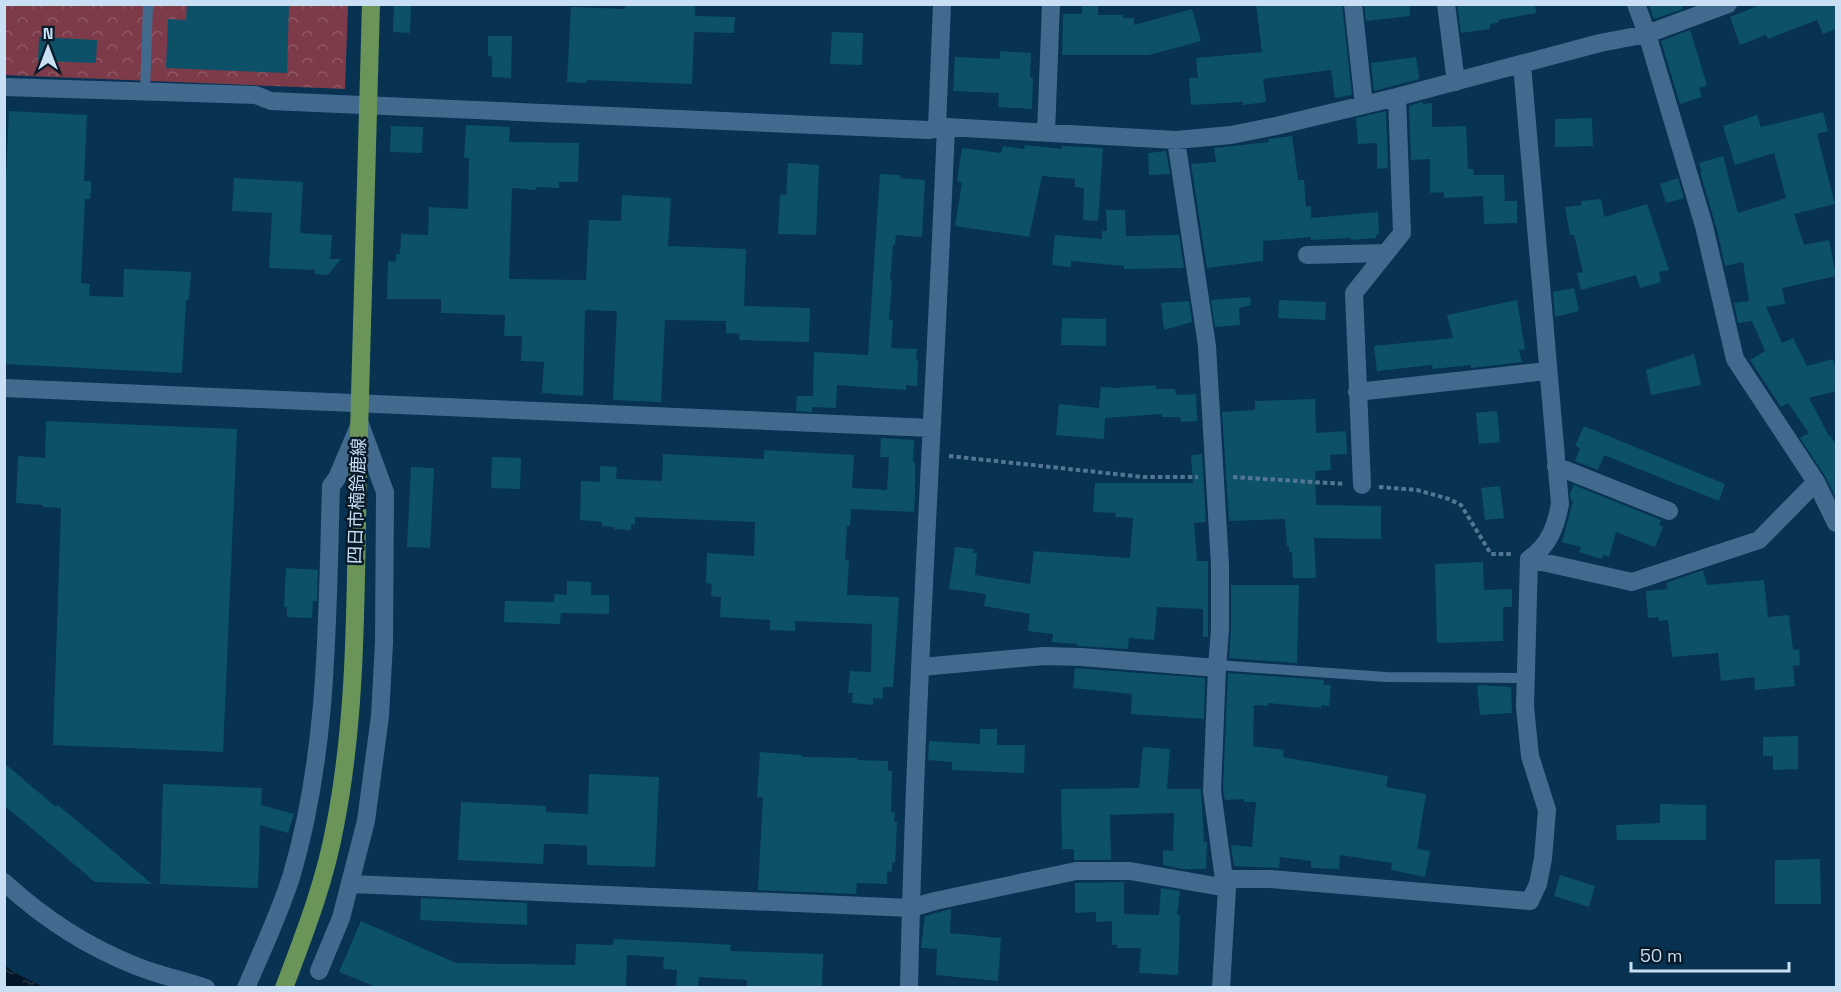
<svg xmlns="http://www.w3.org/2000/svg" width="1841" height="992" font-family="'Space Grotesk','Noto Sans JP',sans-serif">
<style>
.park{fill:url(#park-crowns)}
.water{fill:url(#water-ripples)}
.building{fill:#0c5168}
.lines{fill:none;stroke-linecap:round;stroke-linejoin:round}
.path{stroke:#537692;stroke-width:4;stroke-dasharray:4.5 3;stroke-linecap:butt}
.lane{stroke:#426a8f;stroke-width:10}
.street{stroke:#426a8f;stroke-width:18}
.primary{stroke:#6b9558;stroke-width:18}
.labels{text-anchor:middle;stroke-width:5;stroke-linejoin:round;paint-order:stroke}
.street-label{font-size:18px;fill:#c9dff4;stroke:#081927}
</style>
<defs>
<pattern id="park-crowns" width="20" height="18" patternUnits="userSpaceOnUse" patternTransform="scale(1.5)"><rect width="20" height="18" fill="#7d3b4a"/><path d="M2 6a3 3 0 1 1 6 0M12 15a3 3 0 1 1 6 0" fill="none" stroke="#8e5765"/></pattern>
<pattern id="water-ripples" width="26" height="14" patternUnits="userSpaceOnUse" patternTransform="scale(1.5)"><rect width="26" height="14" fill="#031628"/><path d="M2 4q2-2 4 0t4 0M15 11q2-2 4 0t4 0" fill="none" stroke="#263748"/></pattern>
</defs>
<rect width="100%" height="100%" fill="#073252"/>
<path class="park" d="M5,5H348L345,89L5,75Z"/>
<path class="water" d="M4,965L15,973L44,987H5Z"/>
<path class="building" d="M187,4H289L287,73L166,68L168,19L186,20Z
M394,4H411L410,33L393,32Z
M625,4H695V16L735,17L734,33L694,32L692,84L587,80V83L567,82L571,7L625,9Z
M1256,4H1342L1352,95L1335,98L1331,70L1263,79L1266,102L1243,105V102L1191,105L1189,78H1198L1196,58L1262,52Z
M1364,4H1409L1410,16L1366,21Z
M1457,4H1535L1536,13L1498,20V23L1490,24V29L1461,33Z
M1649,4H1682L1683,9L1654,19Z
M1762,4H1836V13L1835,14L1836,18V29L1823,34L1817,20L1768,39L1766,35L1740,45L1730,17Z
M1082,5H1098V15H1123V18H1134V25L1192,9L1201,41L1149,55H1062L1063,14H1082Z
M1690,30L1707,85L1699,88L1702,97L1680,104L1661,41Z
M832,32L863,33L862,65L830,64Z
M488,36H512L511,78L492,77V57L488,56Z
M39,37L97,40L96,63L38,61Z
M1000,51L1031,53L1030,77L1033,78L1032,109L998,107L999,93L953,91L955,57L1000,59Z
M1416,57L1419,79L1374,91L1371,63Z
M1422,102L1423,104L1432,103V127L1466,126L1468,169H1473L1474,175H1504L1505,201H1517V223L1484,224L1483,196L1444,198V192L1430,193V159L1411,160L1409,106Z
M9,111L87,115L84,181H91V191L90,199H85L81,283L90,284L89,296L123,297L124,269L191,272L189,300H186L182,373L4,364V220Z
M1386,111L1388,168L1377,169V143L1358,144L1356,118Z
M1823,112L1828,131L1817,134L1835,204L1794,214L1804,245L1829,240L1836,276L1782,288L1785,304L1766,307L1782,343L1793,338L1807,366L1833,359L1836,372V391L1809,398L1829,436L1830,435L1836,445V498L1825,476L1800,438L1809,433L1788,403L1781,407L1750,360L1765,351L1752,321L1738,323L1734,303L1749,301L1743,262L1725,266L1717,230L1700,172H1702L1699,163L1723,156L1738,213L1786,198L1774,153L1735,165L1723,126L1757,115L1761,127Z
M1592,118L1593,146L1555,147V119Z
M466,125L510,127L509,142L579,143L578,182H559V188L536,187V190L512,188L509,279L586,280L589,220L621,221L622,195L671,198L668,246L746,249L744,306L810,308L809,342L739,340L740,334L726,333V321L665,320L661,402L613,400L617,311L585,310L583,396L555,394L542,393L544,362L521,361L522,336H504L505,315L441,313V299H387L388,261L396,262V254H400L401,234L428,235L429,207L468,209L469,158H464Z
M391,126L423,127L422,153L390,152Z
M1292,136L1298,180H1304L1306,207L1311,206V218L1378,212L1379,234L1376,235V238L1351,240V238L1311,240V237L1263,241V261L1207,268L1191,164L1216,162L1214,148L1269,142L1268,139Z
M1025,145L1062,149V146L1103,148L1098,221L1083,220L1084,188L1075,187V179L1042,176L1029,237L955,226L962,183L957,181L962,148L1001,153L1003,146L1024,149Z
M1166,151L1170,174L1149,175L1148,153Z
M788,163L819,165L816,235L778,234L780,194L786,195Z
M880,174L900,175V178L925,180L922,237L896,235L895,245H893L890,281H892L889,320H893L891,348L917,349L916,360H918L917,386L906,385V390L837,385L836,408L812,407V412L796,411L797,396H813L814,352L868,355Z
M234,178L303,182L300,233L332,235L330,259H341L328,275L315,274V270L269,268L272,213L232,211Z
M1678,178L1684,198L1666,203L1660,184Z
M1601,199L1604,217L1647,204L1669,270L1659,272L1661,282L1640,288L1636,275L1581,290L1577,273L1583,272L1574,235H1570L1565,207L1582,205L1581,201Z
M1106,210H1125L1126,236L1179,235L1184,268L1124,269V266L1071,261V267L1052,265L1055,235L1102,239V231H1107Z
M1574,288L1579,311L1555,317L1553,292Z
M1250,297L1251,305L1239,308L1240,325L1215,327L1211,300Z
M1279,300L1326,302L1325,320L1278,318Z
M1517,300L1525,349L1519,350L1522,362L1471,368V365L1433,369L1432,365L1377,371L1374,346L1453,338L1447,315Z
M1189,301L1192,322L1164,330L1161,303Z
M1062,318L1106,319V346L1061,345Z
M1694,354L1701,385L1651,395L1646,370Z
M1156,385V389H1175L1176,395L1196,394L1197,421L1181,422L1180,417H1162V414L1105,418L1104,439L1056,435L1059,404L1099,408L1101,387L1116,388Z
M1315,399L1316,433L1346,431L1347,454L1330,455L1331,470L1315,471L1316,505L1381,506V539L1314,538L1316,578H1293L1292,552H1289V546H1287L1285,519L1229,521L1222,412L1255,410V401Z
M1497,411L1500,442L1479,444L1476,413Z
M46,421L237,429L223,752L53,745L61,508L43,507V505L16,503L18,456L45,458Z
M1584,426L1725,484L1719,501L1604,455L1598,470L1575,461L1580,448L1575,446Z
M881,438L914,440L913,462L915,463V492L914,512L851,509L850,526H847L845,560H849L847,595L899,597L893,687H883L882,699L873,698V705L852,703L853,693H848L850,671L871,672L872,624L795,621V631L770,630V620L720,617L721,597L711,596L712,584L706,583L707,553L754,556L755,522L635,517V525L631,524V530L614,529V527L602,526V522L580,520L581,481L600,482V466L617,467L616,479L662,481L663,454L764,459V450L854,455L852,488L887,490L889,457H880Z
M1202,454L1206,522L1194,523L1197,561H1208V637H1203V609L1157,607L1154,640L1129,638L1128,649L1077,646V644L1052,642L1053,634L1028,631L1030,614L984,606L986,594L949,589L955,547L974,549L973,553H977L975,575L1030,584L1034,551L1130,558L1133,518L1115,517L1116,513L1093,512L1095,483H1193L1191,455Z
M492,457L521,458L520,489L491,488Z
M411,467L434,468L430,548L407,547Z
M1574,485L1661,520L1659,525L1663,527L1655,547L1616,532L1609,557L1603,555L1602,559L1579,552L1581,547L1562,542L1573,501L1571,500L1570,494Z
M1500,486L1504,518L1485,520L1481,488Z
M1483,562L1484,590L1512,589V607H1503V641L1437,643L1435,564Z
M286,568L318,570L317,601H313L312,618L287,617V607H284Z
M1703,570L1707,585L1764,580L1768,617L1789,615L1793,650L1799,649L1800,665L1793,666L1795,686L1755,690L1754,677L1721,681L1718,653L1672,657L1668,620L1659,621L1658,617L1648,618L1646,591L1668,589L1666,583Z
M567,581L591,582V595H609V614L561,613L560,624L504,622L505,601L554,602L555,594L567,595Z
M1231,585H1299L1297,663L1229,658L1231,629Z
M1075,668L1205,678L1204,719L1131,714L1132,694L1073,688Z
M1228,673L1324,680L1323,685H1331L1329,706L1321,705V708L1268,703L1267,706L1254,705L1253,746L1284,750L1283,757L1388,776L1386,787L1426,794L1417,849L1430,851L1425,877L1391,870L1392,863L1340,855L1339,869L1311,868V861L1280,857L1279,868L1234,866L1231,845L1252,847L1256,802H1244V799L1225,800L1223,790Z
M1477,685L1511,687L1512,713L1480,715Z
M980,729H997V745H1025L1024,773L952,770V762L928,760L929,741L980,744Z
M1798,736V769L1773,770V756H1763V737Z
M1143,747L1170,749L1167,789H1201L1204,842H1207L1206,869H1182L1163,865V850L1173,851L1174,813L1110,815L1111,860H1074V849H1062L1061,789L1139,788Z
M760,752L802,755V757L857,758V760L888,761V771H892L891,812H895L894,822H897L895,863L892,862V872L887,871V884L857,883L856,894L758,890L763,797H757Z
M4,763L56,807L58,805L152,884L95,882L4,805Z
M589,774L659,777L655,867L587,865V846L554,844H544L543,864L458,860L461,802L546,806V812L588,814Z
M163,784L262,788L261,805L294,814L288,833L260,825L258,888L160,884Z
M1660,804L1706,805V840H1617L1616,825L1660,823Z
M1820,859L1821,904H1775V860Z
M1560,875L1595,886L1589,907L1554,896Z
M1124,882V914L1159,915L1161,888L1180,891L1177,915H1180L1178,975L1139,973L1141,948H1117V945H1112V921L1096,922V912L1075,913V883Z
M421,898L527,903V925L420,920Z
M951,909L950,933L1001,938L998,981L936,975L937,949L921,948L925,916Z
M361,921L456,963L575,965L576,944L613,945L614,939L718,944L731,945L730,951L823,954L822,987H747V980L699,977L698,987H676L677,970L663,969L664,957L627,955L626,987H376L339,972Z"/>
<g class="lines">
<path class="path" d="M949,456L1143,477H1198
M1233,477L1345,484
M1379,487L1417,490L1449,499L1461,505L1491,554H1513"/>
<path class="lane" d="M145,92L148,4
M1217,665L1386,677L1525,678"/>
<path class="street" d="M1353,4L1364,105
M1446,4L1456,82
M1636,4L1647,34L1704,226L1735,359L1816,482L1836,523
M4,87L256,95L271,101L928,130L946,127L1176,140L1231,135L1276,126L1397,97L1600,43L1647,34L1728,4
M937,127L942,4
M1046,133L1051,4
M1176,140L1207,346L1220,565V629L1217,668L1212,791L1224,879L1227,888L1221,988
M1307,255L1386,253
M4,388L931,428
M1357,392L1547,371
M1556,466L1669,511
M1362,485L1354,293L1402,233L1397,97
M1529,559L1632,582L1759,540L1816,482
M921,667L1044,656L1081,657L1217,668
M1224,879H1270L1530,901L1538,884L1543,859L1547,810L1530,756L1525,707L1529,559C1549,546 1556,526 1560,504L1522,65
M4,882C42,917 88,947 136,966C158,975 183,980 206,988
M351,884L911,908L935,901L1076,871H1130L1227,888
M319,971L341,918L366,821L380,716L384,643L385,492L360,424
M246,988C262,950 280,913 292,874C329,748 327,616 331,486L337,478L359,426
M909,988C915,700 934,414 946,127"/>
<path class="primary" d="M284,988C304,935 325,882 335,826C358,709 355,588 358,468C363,314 367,159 371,4"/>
</g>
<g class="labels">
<g class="street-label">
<text transform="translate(357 501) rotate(-88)" y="6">四日市楠鈴鹿線</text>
</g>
</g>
<rect width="1841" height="992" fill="none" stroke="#c9dff4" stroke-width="12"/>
<g transform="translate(48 48)" stroke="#081927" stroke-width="4.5" paint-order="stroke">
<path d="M0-4.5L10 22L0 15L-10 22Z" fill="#c9dff4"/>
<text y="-9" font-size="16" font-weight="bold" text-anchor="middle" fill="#c9dff4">N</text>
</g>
<path d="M1631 962v9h158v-9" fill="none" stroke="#c9dff4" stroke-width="3"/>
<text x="1640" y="962" font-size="18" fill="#c9dff4" stroke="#081927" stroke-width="4.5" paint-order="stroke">50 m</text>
</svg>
